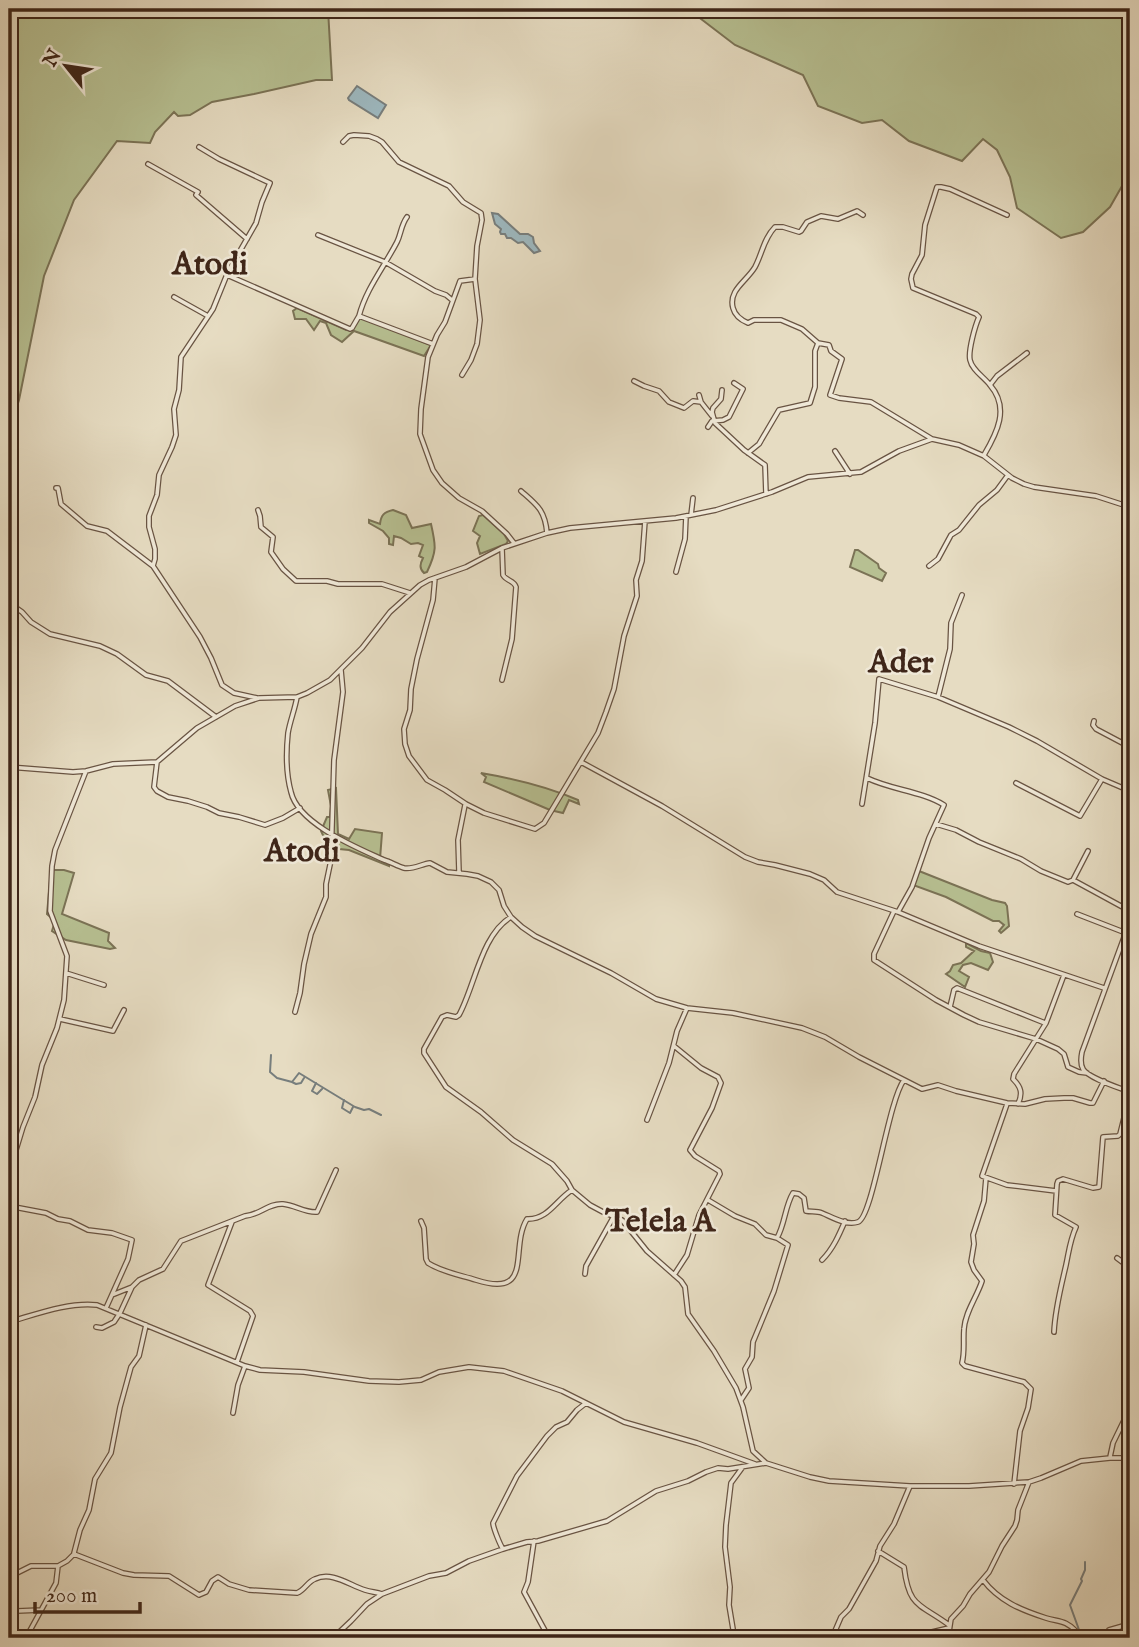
<svg xmlns="http://www.w3.org/2000/svg" width="1139" height="1647" font-family="'IM FELL English',serif">
<style>
.green{fill:#b7c092;stroke:#7b7356;stroke-width:2}
.water{fill:#9db8bf;stroke:#777e7d;stroke-width:2}
.lines{fill:none;stroke-linecap:round;stroke-linejoin:round}
.stream{stroke:#777e7d;stroke-width:2}
.minor-casing{stroke:#695443;stroke-width:6}
.minor{stroke:#efe8d7;stroke-width:3.5}
.labels{text-anchor:middle;stroke-width:5;stroke-linejoin:round;paint-order:stroke}
.quarter-label{font-size:32px;font-weight:bold;fill:#3f2619;stroke:#efe8d7}
</style>
<rect width="100%" height="100%" fill="#e6dcc2"/>
<filter id="stains"><feTurbulence type="fractalNoise" baseFrequency=".00286" numOctaves="4"/><feColorMatrix values="0 0 0 0 .2 0 0 0 0 .09 0 0 0 0 .02 0 0 0 .5 -.17"/></filter>
<radialGradient id="worn" r=".72"><stop offset=".6" stop-color="#630" stop-opacity="0"/><stop offset="1" stop-color="#630" stop-opacity=".3"/></radialGradient>
<path class="green" d="M9,9H328L332,80H316L254,94L212,102L190,115L178,116L174,112L155,132L150,143L117,141L74,200L44,276L19,400L9,431Z
M688,9H1130V172L1110,207L1083,232L1061,238L1017,208L1010,177L997,150L983,139L962,161L909,141L882,120L862,123L818,106L803,75L735,45Z
M297,308L346,330L353,326L359,317L431,345L424,356L354,331L342,342L331,335L326,323L320,321L314,330L306,319H295L293,311Z
M393,510L406,515L412,528L431,524C436,546 437,551 427,572L424,573C419,568 420,564 423,558L419,556L423,545L418,543L411,544L401,538L394,536L393,545L389,544V538L383,531L369,523V520L380,524C381,515 384,512 393,510Z
M483,515L504,534L508,541L506,544L480,554L477,543L480,536L473,531L479,516Z
M855,550H858L878,564L879,568L886,573L882,581L850,567Z
M481,773C516,779 546,786 578,800L579,804L569,800L563,813L550,810L484,782L486,777Z
M336,788L338,834L349,839L355,829L382,833L380,859L389,864V866L349,850L329,848L321,831L327,817H330L331,806L328,790Z
M51,870H64L74,873L62,914L109,933L108,941L115,948L110,949L66,940L52,931L55,921L47,914Z
M919,871L992,900L1005,903L1007,906L1009,926L1001,933L999,931L1004,925L999,921H993L946,897L913,885Z
M966,943L981,951L990,953L993,962L988,970L971,963L963,965L959,971L969,977L965,987L946,974L950,971L953,965L961,963L974,951L966,947Z"/>
<path class="water" d="M357,86L386,105L378,118L349,100L348,98Z
M492,213L498,214L520,234H528L533,237L534,243L540,251L534,253L523,242L518,243L511,238H507L505,234H501L500,232L501,229L495,224Z"/>
<g class="lines">
<path class="stream" d="M271,1055L270,1072L277,1078L292,1082L299,1073L355,1107L364,1110L369,1109L381,1115
M292,1082L296,1084L301,1083L304,1078
M316,1083L312,1091L317,1094L322,1089
M344,1100L342,1108L350,1113L353,1107
M1082,1638L1070,1605L1082,1581L1081,1579L1085,1570V1562"/>
<g class="minor-casing">
<path id="minor" d="M343,142L349,136L354,135L369,136L377,139L382,142L399,162L449,186L463,202L481,213L482,220L477,246L475,279L480,320L477,344L471,360L462,375
M148,164L198,192L196,195L247,239
M863,215L857,211L838,219L821,216L807,222L801,231L799,232L783,227H775C764,238 762,254 755,267C747,281 728,290 733,308C735,316 741,320 748,323L754,320H781L802,329L818,343L829,345L831,351L842,359L830,395L839,398L871,402L932,439
M318,235L385,262L435,291L446,295L452,300
M227,275L350,329L352,328L359,316L433,344
M475,279L460,281L445,322L437,335L428,357L421,409L420,434L433,470L442,483L459,498L482,511L507,534L514,543
M174,297L208,316
M359,316C366,289 384,267 397,242C401,234 401,225 407,217
M634,381L644,386L659,391L669,402L684,408L693,401L701,402
M990,385L997,376L1027,353
M722,390L721,399L713,408L712,412L715,423L744,450L765,465L766,494
M699,395L701,402L712,416
M708,427L712,421L723,420L729,417L743,389L734,383
M835,451L850,474
M748,453L759,444L779,410L810,403L815,387V351L818,343
M984,455C997,433 1010,408 990,385C984,377 972,370 970,360C968,351 975,326 979,317L976,314L913,288L911,279L912,274L922,255L925,225L937,187H941L950,189L1007,215
M56,488H58L61,504L87,526L107,531L153,566L200,637L211,658L222,685L234,693L257,698
M521,491C537,505 545,510 547,533
M258,510L260,516L261,527L273,537L271,552L283,569L296,581H327L338,584H382L410,593
M691,515L693,498
M9,560C15,570 14,576 9,586
M153,566L155,559V549L149,527V516L157,495L159,475L172,447L176,435L174,409L179,390L181,357L213,309L228,272L256,223L262,202L270,183L219,159L199,147
M929,566L938,559L951,535L959,530L979,505L997,490L1008,475
M676,572L685,539L686,516
M435,578L433,600L417,659L411,689L410,710L404,729L405,744L409,756L427,780L445,790L466,804L484,813L535,829L544,823L598,733L606,712L614,689L624,636L637,596L636,580L642,561L645,521
M9,603L22,612L31,622L50,634L100,646L117,654L146,675L168,681L216,717
M502,680L512,639L516,587C514,580 506,581 503,575L502,548
M297,697C295,709 290,721 288,733C286,752 286,774 291,792C298,824 358,848 384,860C391,862 397,866 404,868C412,870 422,864 430,863L447,872L467,874L478,876L491,882L499,890L504,906L511,917L522,927L535,936L611,973L656,999L687,1008L733,1013L802,1028L825,1037L859,1057L922,1089L938,1085L956,1091L1007,1103L1025,1104L1045,1099L1064,1098H1073L1090,1103H1093L1104,1081
M938,697L950,649L951,623L962,595
M1094,721L1093,725L1096,729L1130,747
M157,762L154,787L157,791L168,797L188,801L207,807L219,813L239,817L265,825L283,818L300,808
M581,762L662,806L745,857L758,862L775,865L810,874L824,880L837,892L898,912L979,946L1104,988
M9,767L73,772L86,771L113,764L157,762L197,728L235,706L259,698L297,697L307,693L330,680L362,648L390,612L420,585L429,580L466,567L502,548L547,533L570,528L676,518L716,510L772,492L808,477L861,472L899,451L932,439L959,445L984,456L1012,478L1024,484L1034,487L1096,496L1130,507
M867,778C892,790 921,791 944,805L929,838L912,887L898,912
M1016,783L1080,816L1102,779
M862,804L875,723L879,679L938,697L1009,727L1037,741L1102,779L1130,791
M936,824L956,830L979,842L1021,859L1041,871L1068,882L1073,880L1130,911
M459,872L458,840L465,805
M1073,880L1088,851
M894,911L874,954V960L936,1000L964,1015L979,1022L1036,1039L1058,1049L1064,1054L1068,1067L1079,1072L1087,1073
M1077,914L1126,933
M511,917C481,935 475,986 459,1015L456,1017L447,1015L442,1017L424,1049V1053L446,1087L481,1112L513,1140L552,1164L567,1181L572,1190L590,1205L603,1212L622,1220L647,1251L681,1281L685,1287L688,1314L714,1351L736,1388L743,1407L753,1451L766,1463L810,1477L829,1481L910,1486H969L1029,1482L1041,1478L1081,1461L1110,1458H1130
M1130,921L1082,1052C1081,1057 1080,1064 1083,1069C1088,1078 1120,1088 1130,1092
M66,973L104,985
M950,1007L954,990L957,988L1045,1023
M295,1012L300,993L304,964L311,934L326,897V884L331,860L334,760L343,692L341,670
M60,1019L113,1031L124,1010
M674,1046L701,1068L718,1077L721,1083L712,1108L690,1150L695,1156L719,1171L720,1174L699,1215L687,1255L674,1275
M1007,1104L982,1176L1007,1185L1056,1191
M1018,1104C1023,1093 1021,1087 1013,1079L1014,1074L1046,1023L1064,975
M647,1120L669,1063L677,1031L687,1008
M9,1173L23,1127L35,1097L42,1065L57,1028L64,1000L67,956L50,911L52,866L55,850L86,771
M986,1178L984,1201L973,1235L974,1244L971,1262L974,1270L982,1281C977,1297 965,1312 964,1329C963,1341 965,1351 962,1363L965,1366L1024,1382L1031,1389L1028,1408L1020,1431L1014,1484
M708,1200L735,1216L755,1224L766,1235L777,1238L788,1245L774,1291L753,1342L752,1357L745,1369L749,1388L741,1400
M9,1206L46,1213L58,1219L70,1221L88,1230L112,1233L132,1240L128,1259L106,1308
M421,1221L424,1228L426,1259L428,1263C442,1272 460,1275 476,1280C535,1299 509,1248 527,1219C548,1220 556,1200 572,1190
M232,1222L208,1285L250,1311L253,1316L237,1362
M777,1238C785,1224 785,1206 793,1193L799,1194L804,1198L806,1211C811,1212 817,1211 822,1213C832,1217 846,1226 858,1222C873,1217 888,1101 904,1080
M1117,1258L1125,1264L1130,1271
M822,1260C833,1249 839,1235 845,1221
M585,1274L586,1266L614,1216
M112,1295L132,1287
M9,1322C37,1314 68,1302 97,1305L245,1366L260,1370L304,1372L369,1381L399,1382L421,1380L439,1372L469,1367L504,1371L562,1391L624,1422L697,1443L755,1464
M96,1327L102,1328L114,1322L120,1313L132,1287L139,1280L163,1269L181,1241L245,1216C260,1215 268,1203 283,1204C295,1205 305,1213 317,1212L336,1170
M1054,1332C1055,1309 1061,1287 1066,1265C1069,1251 1070,1240 1076,1227L1055,1215L1057,1184L1058,1181L1063,1179L1093,1188L1099,1187L1103,1137L1118,1136L1120,1134L1130,1094
M233,1413L238,1385L245,1366
M1110,1457L1113,1443L1130,1408
M534,1541L528,1582L524,1592L549,1638
M503,1549C500,1545 493,1527 493,1523L517,1476L547,1436L556,1427L567,1422L577,1410L586,1403
M878,1551L904,1567C909,1608 919,1603 949,1625
M74,1553L80,1530L89,1510L95,1479L111,1453L120,1407L131,1367L139,1356L146,1325
M9,1577L31,1566H58
M983,1580C999,1601 1021,1610 1046,1618C1059,1622 1066,1620 1077,1632
M9,1609L17,1611L41,1610
M1109,1630L1130,1624
M9,1637L17,1638
M20,1638L27,1636L56,1583L58,1566L67,1561L74,1554L123,1573L134,1575L169,1576L199,1595L206,1592L212,1581L218,1577L229,1584L249,1590L297,1593C305,1590 307,1582 315,1579C332,1571 349,1585 365,1590C371,1592 376,1592 382,1594
M333,1638L351,1621L367,1604L382,1594L429,1576L446,1573L469,1561L503,1549L527,1542L538,1541L607,1521L656,1491L688,1481L706,1472L718,1468L728,1469L766,1463
M730,1638L733,1629L729,1605L730,1587L725,1547L726,1525L731,1483L742,1468
M832,1638L841,1617L849,1609L876,1561L880,1546L894,1524L910,1486
M926,1638L932,1632L949,1628
M955,1638L949,1632L951,1619L963,1606L970,1594L989,1572L1002,1546L1015,1526L1017,1520L1018,1510L1029,1482"/>
</g>
<use href="#minor" class="minor"/>
</g>
<g class="labels">
<g class="quarter-label">
<text x="210" y="274">Atodi</text>
<text x="901" y="672">Ader</text>
<text x="302" y="861">Atodi</text>
<text x="660" y="1231">Telela A</text>
</g>
</g>
<rect width="1139" height="1647" fill="none" stroke="#e6dcc2" stroke-width="35"/>
<rect x="10" y="10" width="1118" height="1626" fill="none" stroke="#3f2619" stroke-width="3.5"/>
<rect x="18" y="18" width="1104" height="1612" fill="none" stroke="#3f2619" stroke-width="2"/>
<g transform="translate(66 66) rotate(300)" stroke="#efe8d7" stroke-width="5" paint-order="stroke">
<path d="M0-5L12 26L0 18L-12 26Z" fill="#3f2619"/>
<text y="-10" font-size="19" font-weight="bold" text-anchor="middle" fill="#3f2619">N</text>
</g>
<path d="M35 1602v10h105v-10" fill="none" stroke="#3f2619" stroke-width="3.5"/>
<text x="46" y="1602" font-size="21" fill="#3f2619" stroke="#efe8d7" stroke-width="5" paint-order="stroke">200 m</text>
<rect width="100%" height="100%" filter="url(#stains)"/>
<rect width="100%" height="100%" fill="url(#worn)"/>
</svg>
